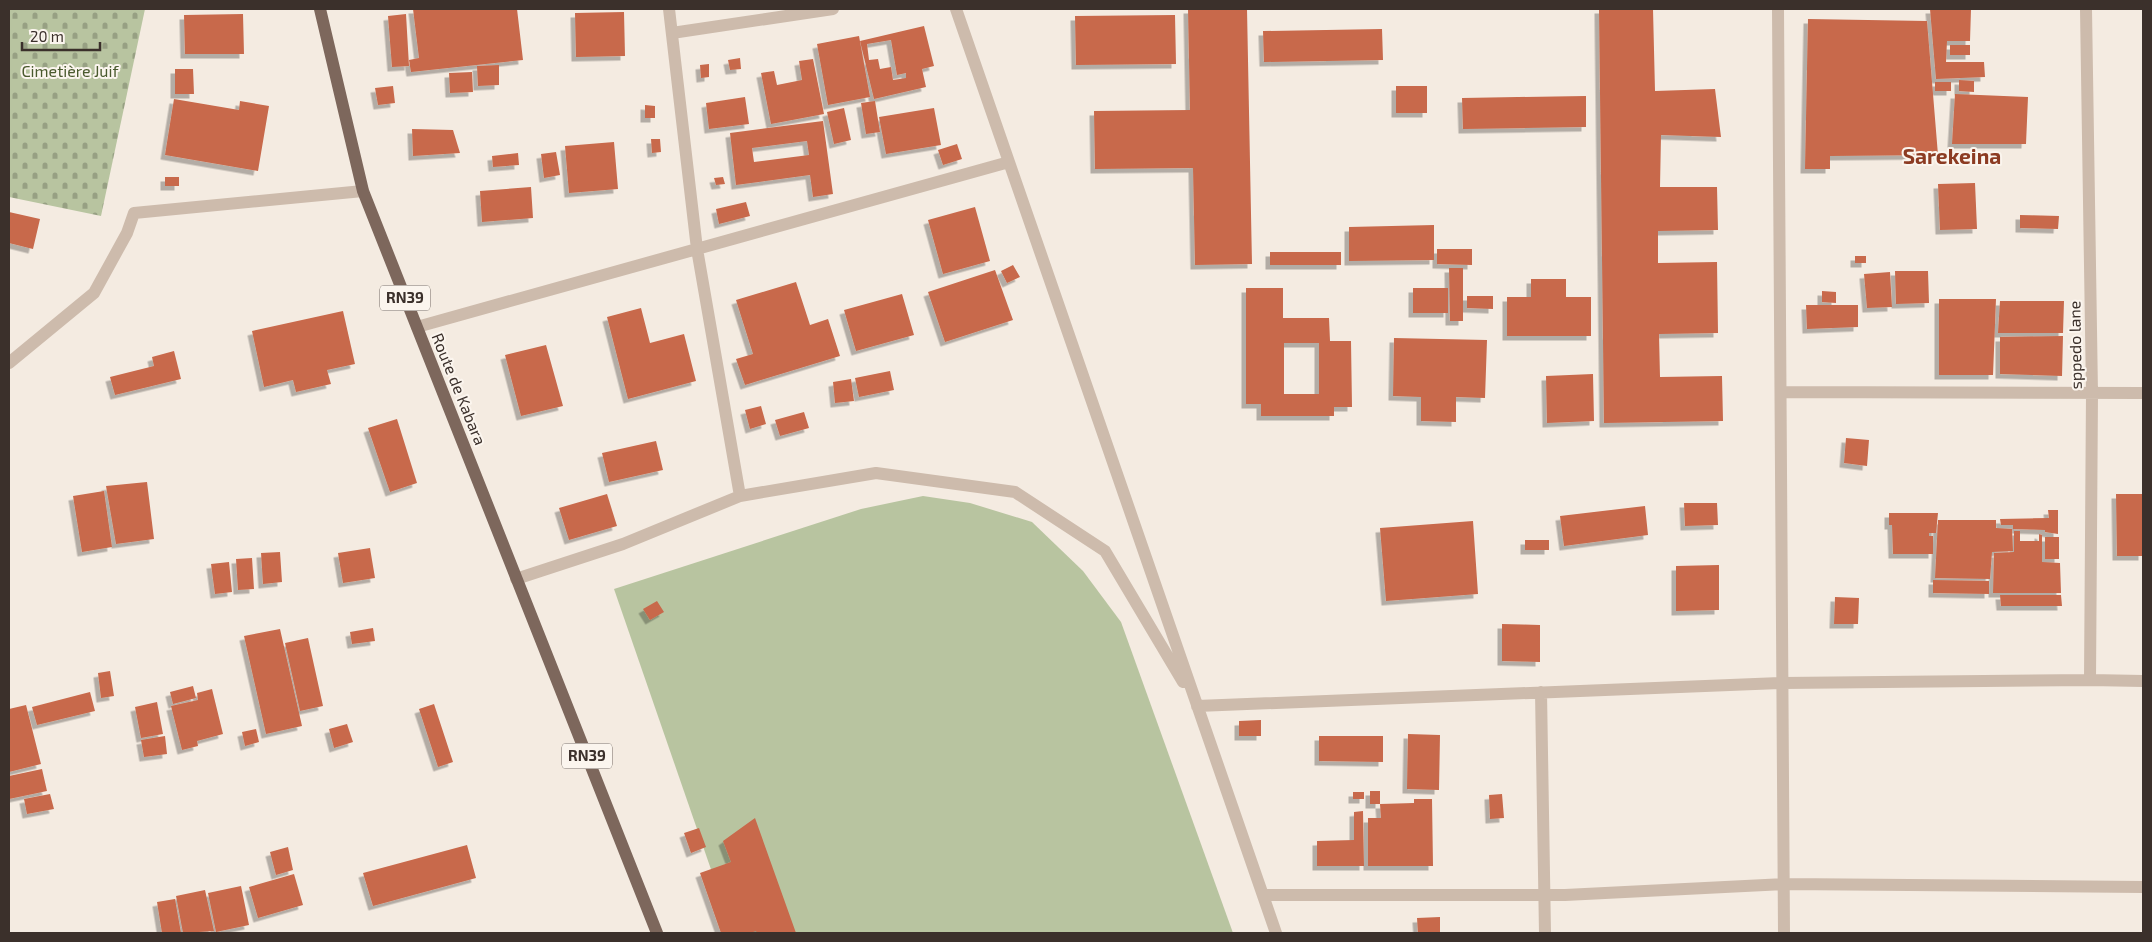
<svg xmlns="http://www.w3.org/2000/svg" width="2152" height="942" font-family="'Exo 2',sans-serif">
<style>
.grass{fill:#b8c4a0}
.cemetery{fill:url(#cemetery-stones)}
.building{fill:#c8694b;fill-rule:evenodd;filter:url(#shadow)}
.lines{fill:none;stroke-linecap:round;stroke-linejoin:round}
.street{stroke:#cdbbac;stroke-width:12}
.primary{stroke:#7d675c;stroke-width:12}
.labels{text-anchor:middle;stroke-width:4;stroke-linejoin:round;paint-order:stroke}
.shield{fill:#fbf5ee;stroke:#756b66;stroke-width:1}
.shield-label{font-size:15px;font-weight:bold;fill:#3b302b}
.park-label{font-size:16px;fill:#4a5a2e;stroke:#fbf5ee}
.street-label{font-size:16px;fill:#3b302b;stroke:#fbf5ee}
.district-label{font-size:21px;font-weight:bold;fill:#8c3b22;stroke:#fbf5ee}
</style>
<defs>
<pattern id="cemetery-stones" width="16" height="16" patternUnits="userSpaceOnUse" patternTransform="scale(1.25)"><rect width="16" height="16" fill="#b8c4a0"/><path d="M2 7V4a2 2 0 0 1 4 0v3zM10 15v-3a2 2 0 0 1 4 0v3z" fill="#97a083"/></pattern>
<filter id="shadow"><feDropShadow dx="-4.5" dy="4.5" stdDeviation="0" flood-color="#0004"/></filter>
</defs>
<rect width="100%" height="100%" fill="#f4ebe1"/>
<path class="grass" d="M923,496L970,503L1032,522L1083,571L1121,622L1233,933H733L614,589L861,509Z"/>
<path class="cemetery" d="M9,9H145L101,216L9,197Z"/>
<path class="building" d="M413,9H517L523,60L411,72L409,60L419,58Z
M1188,9H1247L1252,264L1195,265L1193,168L1095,169L1094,111L1190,110Z
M1599,9H1653L1655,91L1715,89L1721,137L1661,135L1660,187H1717L1718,230L1658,231V263L1717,262L1718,333L1659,334L1660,377L1722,376L1723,421L1604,423Z
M1930,9H1971L1970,41H1947L1946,62H1984L1985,77L1936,79Z
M624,12L625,56L576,57L575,13Z
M243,14L244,54H185L184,15Z
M406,14L409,66L392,67L388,16Z
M1175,15L1176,64L1076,65L1075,16Z
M1808,19L1927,21L1938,155L1830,156V169H1805Z
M924,26L934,66L922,69L926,87L874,99L860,41ZM891,40L897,75L906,73V78L893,80L891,67L880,69L878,59L869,60L867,44Z
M1382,29L1383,60L1264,62L1263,31Z
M859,36L870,97L828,105L817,44Z
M1950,45H1970V55H1950Z
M740,58L741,69L730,70L728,60Z
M813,59L824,114L771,124L761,73L774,71L777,85L802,80L799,61Z
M709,64V77L701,78L700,65Z
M499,65V85L478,86L477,66Z
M175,69H193L194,94H175Z
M472,72L473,92L450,93L449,73Z
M1959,80L1974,81V92L1959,91Z
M1935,82H1951V91H1935Z
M393,86L395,103L378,105L375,88Z
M1396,86H1427V113H1396Z
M1955,94L2028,97L2026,144H1952Z
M1586,96V127L1463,129L1462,98Z
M745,97L749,124L709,129L706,103Z
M174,99L239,110L240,101L269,106L258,171L165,155Z
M875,101L880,132L866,134L861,103Z
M645,105L655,106V118H645Z
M844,108L851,140L834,144L827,112Z
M934,108L941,145L886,154L879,117Z
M823,121L833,194L813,197L810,175L736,185L730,133ZM807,141L809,155L754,162L752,148Z
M412,129L453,130L460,153L413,156Z
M651,139H660L661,152L652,153Z
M614,142L618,189L569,193L565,146Z
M957,144L962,159L943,165L938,150Z
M556,152L560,175L544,178L541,154Z
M518,153L519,165L493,167L492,156Z
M165,177H179V186H165Z
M723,177L725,184L716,185L714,178Z
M1975,183L1977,229L1940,230L1938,184Z
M531,187L533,218L482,222L480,191Z
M746,202L750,216L719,224L716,209Z
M975,207L990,261L943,274L928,220Z
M9,212L40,219L33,249L9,243Z
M2020,215L2059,216L2058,229L2020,228Z
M1434,225V260L1349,261V227Z
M1437,249H1472V265L1437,264Z
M1270,252H1341V265H1270Z
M1855,256H1866V263H1855Z
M1013,265L1020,277L1007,283L1001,271Z
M1449,268H1463V321H1450Z
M995,270L1013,320L945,342L928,292Z
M1895,271H1928L1929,303L1896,304Z
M1890,272L1892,307L1867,308L1864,274Z
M1531,279H1566V297H1591V336H1507V297H1531Z
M796,282L810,325L828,319L840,356L745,385L736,359L753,354L736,300Z
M1246,288H1283V318H1329L1330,341H1351L1352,407H1334V416H1261V404H1246ZM1284,343H1319V394H1284Z
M1413,288H1448V313H1413Z
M1822,291L1836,292V303L1822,302Z
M902,294L914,335L856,351L844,310Z
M1467,296H1493V309L1467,308Z
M1939,299H1996L1993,375H1939Z
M2000,301H2064L2063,333H1998Z
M1806,305H1858V327L1807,329Z
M641,308L650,343L684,334L696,381L628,399L607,317Z
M343,311L355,364L327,370L331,384L296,392L293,380L264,387L252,331Z
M2063,336L2062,376L2000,374V337Z
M1394,338L1487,340L1485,398L1456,397V422L1421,421V397L1393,396Z
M546,345L563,406L521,416L505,355Z
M174,351L181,379L115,395L110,377L154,366L152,357Z
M890,371L894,390L859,397L855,378Z
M1593,374L1594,421L1547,423L1546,376Z
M851,379L854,401L835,403L833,382Z
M761,406L766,424L750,429L745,410Z
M804,412L809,428L780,436L775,420Z
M397,419L417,483L390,492L368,428Z
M1846,438L1869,440L1867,466L1844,463Z
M656,441L663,470L609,482L602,453Z
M147,482L154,539L116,544L106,486Z
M104,491L112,547L82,552L73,496Z
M607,494L617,526L569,540L559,508Z
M2116,494H2143V556H2117Z
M1684,503H1717L1718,525L1685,526Z
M1645,506L1648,535L1564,546L1560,516Z
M2048,510H2058V534L2045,532V530L2013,529V525H2001L2000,519L2049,518Z
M1889,513H1938L1936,533H1929V536H1933V554H1893L1892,525H1889Z
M1938,520H1996V528L2012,529L2013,551L1992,552L1990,579L1935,578Z
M1473,521L1478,594L1386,601L1380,528Z
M2014,531H2020V541H2039V534L2042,535V562L2060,563L2061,593H1993L1994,553L2014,552Z
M2045,537H2059V559H2045Z
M1525,540H1549V550H1525Z
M370,548L375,578L343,583L338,553Z
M280,552L282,582L263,584L261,553Z
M252,558L254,589L238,590L236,559Z
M229,562L232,592L215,594L211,564Z
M1719,565V610L1676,611V566Z
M1933,580L1989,581V594L1933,593Z
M2000,595H2061L2062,606H2001Z
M1835,597L1859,598L1858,624H1834Z
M657,601L664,612L650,620L643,609Z
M1502,624L1540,625V662L1502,661Z
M373,628L375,641L352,644L350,632Z
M280,629L302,726L266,734L244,636Z
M308,638L323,706L300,711L285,643Z
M110,671L114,696L101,698L98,673Z
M193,686L196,698L173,704L170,692Z
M212,689L223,734L197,741L198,746L182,750L171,706L198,700L197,693Z
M90,692L95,711L37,725L32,707Z
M157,702L163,734L141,738L135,707Z
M434,704L453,762L438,767L419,709Z
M26,705L41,764L9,772V709Z
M1261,720V736H1239V721Z
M347,724L353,742L334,748L329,729Z
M256,729L259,742L245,746L242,732Z
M1408,734L1440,735L1439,790L1407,789Z
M165,736L167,754L144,757L141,740Z
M1319,736H1383V762L1319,761Z
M42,769L47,791L9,799V776Z
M1370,791H1380V804H1370Z
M1353,792H1364V799H1353Z
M50,794L54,809L27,814L24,799Z
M1502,794L1504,818L1490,819L1489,795Z
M1414,799H1432L1433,866H1368V818H1381L1380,804L1414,803Z
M1363,811L1364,866H1317V841L1354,840V812Z
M755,818L796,933H757L756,931L750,933H721L700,873L731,862L723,841Z
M699,828L706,847L691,853L684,833Z
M467,845L476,878L373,906L363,873Z
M288,847L293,870L276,875L270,852Z
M294,874L303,905L258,918L249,887Z
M241,886L249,925L216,932L208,893Z
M205,890L214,931L183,933L176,896Z
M175,899L181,933H162L157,902Z
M1440,917V933H1418L1417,918Z"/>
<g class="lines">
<path class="street" d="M669,9L697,249L740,496
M956,9L1276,933
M1778,9L1784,933
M2086,9L2092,393L2090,680
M672,33L833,9
M417,327L1009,162
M9,363L94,293L127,233L134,213L363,191
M1781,392L2143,393
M516,579L623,544L740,496L876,473L1015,492L1105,551L1183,682
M1541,692L1545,933
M1197,706L1783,683L2090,680L2143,681
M1263,895H1565L1784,884L2143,887"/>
<path class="primary" d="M320,9L363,191L657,933"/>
</g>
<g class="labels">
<g class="shield">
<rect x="380" y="285.5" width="50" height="25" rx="4"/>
<rect x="562" y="743.5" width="50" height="25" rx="4"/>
</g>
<g class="shield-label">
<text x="405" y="303">RN39</text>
<text x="587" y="761">RN39</text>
</g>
<g class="park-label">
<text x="70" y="77">Cimetière Juif</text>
</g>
<g class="street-label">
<text transform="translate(2075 345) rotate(-91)" y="6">sppedo lane</text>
<text transform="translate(459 389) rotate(68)" y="6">Route de Kabara</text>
</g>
<g class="district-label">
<text x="1952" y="164">Sarekeina</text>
</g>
</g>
<rect width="2152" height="942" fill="none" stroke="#3b302b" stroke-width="20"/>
<path d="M22 42v8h78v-8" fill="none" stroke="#3b302b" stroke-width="2.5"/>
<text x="30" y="42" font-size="15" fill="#3b302b" stroke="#fbf5ee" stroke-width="4" paint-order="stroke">20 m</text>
</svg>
